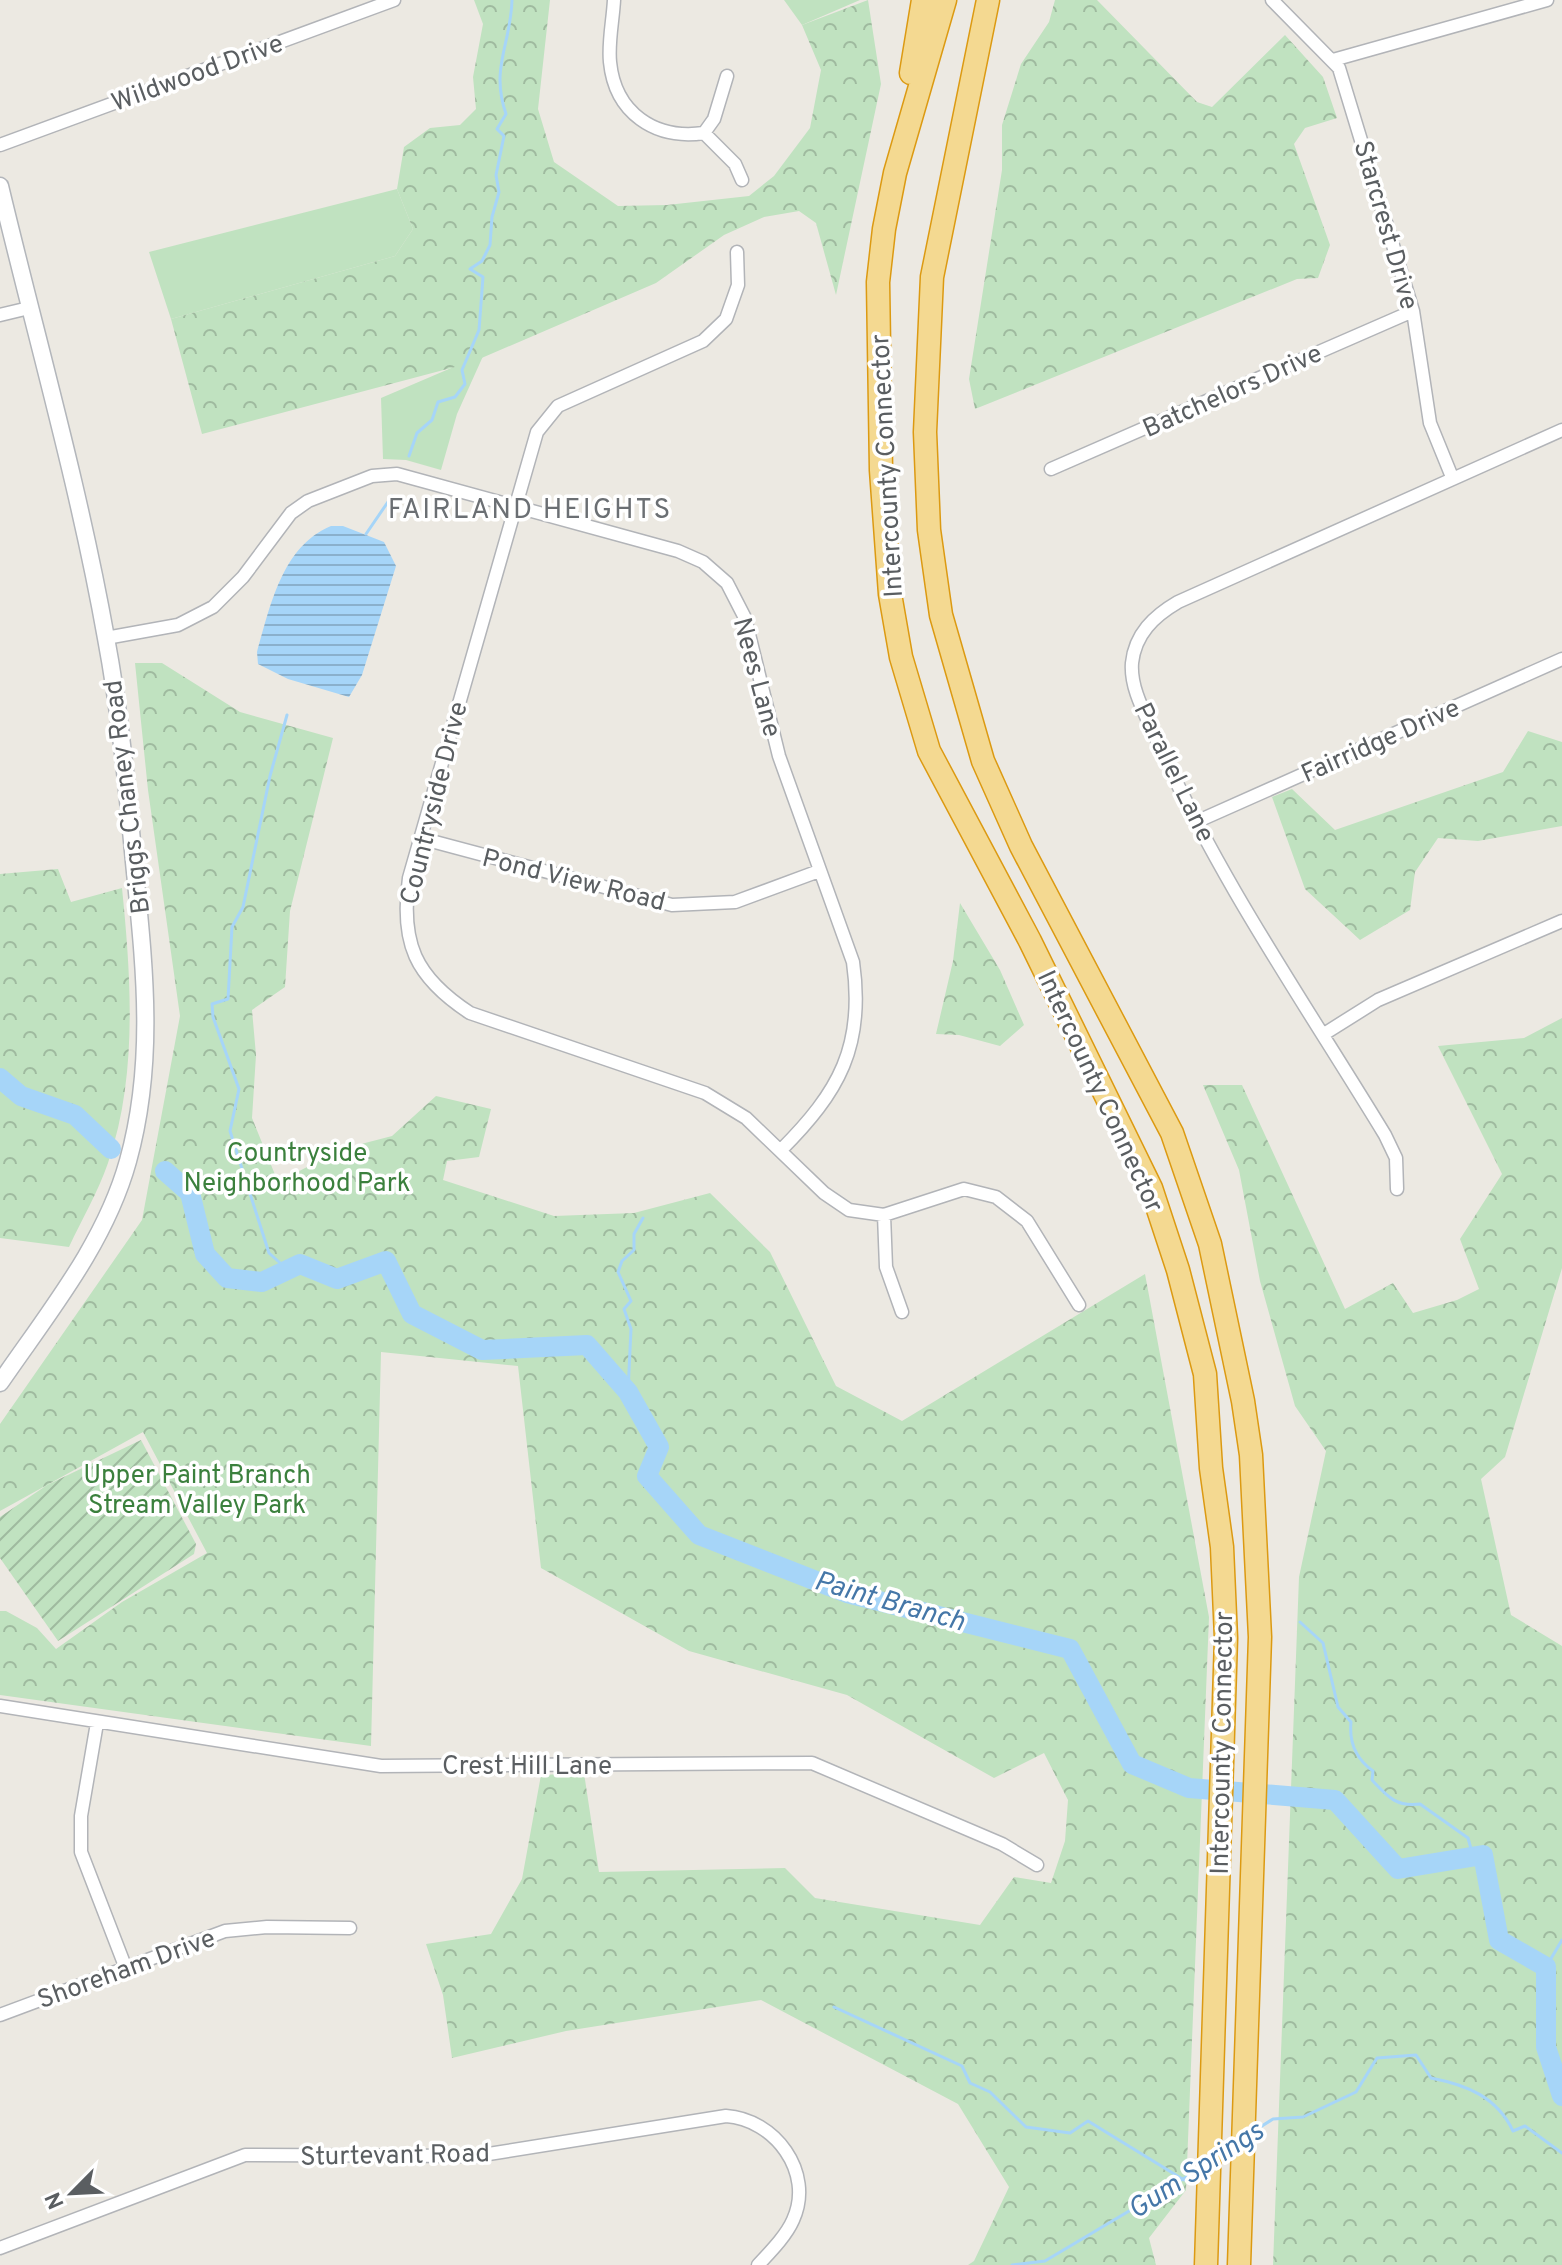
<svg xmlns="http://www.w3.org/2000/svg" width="1562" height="2265" font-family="Overpass,sans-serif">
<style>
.green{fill:#c0e2c0}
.forest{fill:url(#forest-crowns)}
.garden{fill:url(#garden-furrows)}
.water{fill:url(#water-rules)}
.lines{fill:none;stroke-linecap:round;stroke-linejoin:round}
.stream{stroke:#a6d5f8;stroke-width:3}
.river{stroke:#a6d5f8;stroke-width:20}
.minor-casing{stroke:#b2b4b8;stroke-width:15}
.secondary-casing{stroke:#b3b6bb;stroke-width:19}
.motorway-casing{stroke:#dc9a12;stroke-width:25}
.minor{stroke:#fff;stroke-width:12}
.secondary{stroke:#fff;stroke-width:16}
.motorway{stroke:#f4d991;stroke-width:22}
.labels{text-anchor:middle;stroke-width:7;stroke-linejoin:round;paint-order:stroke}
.street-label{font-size:26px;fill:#5a5e61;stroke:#fff}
.park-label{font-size:26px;fill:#3b803d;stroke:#fff}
.neighbourhood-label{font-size:28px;letter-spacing:2px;fill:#6b6f73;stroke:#fff}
.water-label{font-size:28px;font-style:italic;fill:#4577a8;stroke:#fff}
</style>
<defs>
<pattern id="forest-crowns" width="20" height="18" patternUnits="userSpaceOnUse" patternTransform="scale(2)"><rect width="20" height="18" fill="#c0e2c0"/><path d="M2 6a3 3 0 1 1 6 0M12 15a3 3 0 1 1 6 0" fill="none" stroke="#9fba9f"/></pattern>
<pattern id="garden-furrows" width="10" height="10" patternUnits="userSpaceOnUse" patternTransform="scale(2)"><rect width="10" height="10" fill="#c0e2c0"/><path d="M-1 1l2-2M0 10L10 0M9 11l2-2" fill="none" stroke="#9fba9f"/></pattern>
<pattern id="water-rules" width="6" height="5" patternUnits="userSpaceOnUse" patternTransform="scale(2)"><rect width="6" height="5" fill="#a6d5f8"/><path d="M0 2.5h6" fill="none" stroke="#8ab0cc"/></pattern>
</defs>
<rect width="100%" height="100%" fill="#ece9e2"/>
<path class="green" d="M784,0H860L802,25Z
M397,189L413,229L395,256L171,319L149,252Z
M484,354L457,414L441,470L406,460L383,459L381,398Z"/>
<path class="forest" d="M474,0H550L538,109L554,162L618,206L667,205L749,196L774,176L810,128L821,70L802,25L868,0L881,84L836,295L816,223L799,211L764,217L724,235L656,283L470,363L202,434L171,319L395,256L413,229L397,189L404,147L430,128L460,125L476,109L473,77L483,24Z
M1055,0H1097L1197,102L1212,107L1285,35L1323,77L1337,118L1305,128L1294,144L1330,245L1318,278L1297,279L975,409L969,379L1002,170V125L1021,64L1049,22Z
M135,663H162L240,712L333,738L290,911L285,987L252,1010L256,1055L252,1118L278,1182L342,1149L392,1136L436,1096L491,1109L479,1157L447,1161L443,1180L554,1216L634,1213L710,1193L770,1252L836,1386L902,1421L1145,1274L1209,1617L1186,2190L1149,2238L1156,2265H968L974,2261L1009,2187L958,2104L761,2000L566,2031L452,2058L443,1995L426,1944L491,1934L522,1879L541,1775L584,1773L599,1872L785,1868L815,1898L980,1925L1014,1877L1051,1883L1065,1841L1068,1800L1044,1753L994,1778L847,1695L689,1651L541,1568L518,1366L381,1352L371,1746L0,1695V1611H6L37,1628L56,1649L122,1602L207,1553L143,1432L0,1511V1424L142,1220L180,1016L148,790Z
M1528,731L1562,742V826L1478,841L1438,838L1415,872L1410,910L1360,940L1305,889L1272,797L1292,789L1335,830L1503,772Z
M58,869L71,902L122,888C131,977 138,1076 108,1163C98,1192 82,1219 69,1247L0,1238V874Z
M960,903L1000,970L1024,1025L1000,1046L959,1035L936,1034L953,961Z
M1562,1018V1268L1505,1457L1481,1479L1511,1615L1562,1646V2265H1273L1299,1577L1326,1451L1295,1406L1260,1281L1239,1170L1203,1085H1242L1345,1309L1393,1283L1413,1313L1457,1300L1479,1289L1460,1239L1502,1174L1438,1046L1524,1038Z"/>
<path class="garden" d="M141,1440L196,1544L194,1554L58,1641L0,1558V1517L47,1485Z"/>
<path class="water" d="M331,526H343L384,542L396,566L362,675L349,697L288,679L258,664L257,652C270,607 282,546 331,526Z"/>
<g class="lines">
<path class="stream" d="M409,456L417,433L432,420L438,402L455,397L465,384L462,370L479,330L483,277L470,269L482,261L490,245L492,217L499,192L496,175L504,136L497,129L506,114C490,68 511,44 512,0
M366,534L392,496
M287,715L270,776L243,907L232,927L228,999L212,1004L213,1017L239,1089L230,1131L269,1253L288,1270
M628,1392L631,1329L624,1309L631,1301L618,1272L622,1261L634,1250V1234L643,1218
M1300,1622L1323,1643L1338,1707L1351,1722C1349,1742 1356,1759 1373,1771L1372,1780C1388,1797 1396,1807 1420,1804L1468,1838L1473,1856
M1546,1967L1562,1940
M834,2007L962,2066L970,2083L990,2092L1026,2127L1070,2133L1088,2121L1184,2180
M1254,2131L1273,2119L1303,2117L1356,2092L1377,2058L1416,2055L1431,2078C1467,2085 1497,2097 1513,2131L1525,2126L1562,2153
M1218,2156L1235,2145
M1012,2265L1045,2261L1198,2170"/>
<path class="river" d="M0,1078L21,1096L75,1115L111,1149
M165,1171L190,1193L205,1254L227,1278L262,1282L300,1264L337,1279L386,1261L412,1314L482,1350L587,1345L628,1392L659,1447L647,1476L699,1535L847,1593L1070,1649L1132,1764L1189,1788L1335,1800L1398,1869L1483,1855L1499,1940L1546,1967V2047L1562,2096"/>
<g class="minor-casing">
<path id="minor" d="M614,0C613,20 608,42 610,62C615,113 655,140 704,133L735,164L742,180
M1272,0L1339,68L1413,311L1430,423L1452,477
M1333,60L1547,0
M704,133L714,119L727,76
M0,145L394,0
M737,252L738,285L726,319L703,341L558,406L537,432L409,878C400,943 415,977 470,1013L705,1093L746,1118L824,1193L849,1210L884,1215L964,1189L996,1197L1027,1221L1079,1305
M0,315L29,308
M1051,469L1413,311
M106,638L178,625L213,607L243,577L291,513L308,501L372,476L397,474L678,551L703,562L727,583L745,618L779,756L853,962C865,1046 839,1092 781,1150
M1198,821L1562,659
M420,838L672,905L735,902L819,871
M1324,1034L1378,1000L1562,921
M1397,1189L1396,1158L1385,1135C1306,1005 1217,877 1156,738C1146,715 1130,689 1132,663C1135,634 1154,616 1178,602L1562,430
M884,1215L886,1267L902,1312
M0,1706L381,1766L812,1763L1002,1844L1037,1865
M97,1723L81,1816V1852L125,1966
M0,2015L225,1931L267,1927L350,1928
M0,2248L245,2155L476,2156L726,2116C774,2119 815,2172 793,2220C786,2236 770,2252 758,2265"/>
</g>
<g class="secondary-casing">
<path id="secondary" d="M0,186C36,337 79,486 106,638C120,712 127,788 134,862C144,964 156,1060 128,1161C105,1244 48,1313 0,1383"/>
</g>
<g class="motorway-casing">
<path id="motorway" d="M945,0L895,173L884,229L878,282L881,470L890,594L901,657L929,751L1030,941L1151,1188L1178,1270L1205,1374L1211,1468L1222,1547L1226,1638L1206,2265
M988,0L932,277L925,432L929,530L941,615L983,761L1021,846L1172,1133L1210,1244L1243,1401L1251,1455L1260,1637L1239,2265
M911,73L923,0"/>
</g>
<use href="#minor" class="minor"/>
<use href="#secondary" class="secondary"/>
<use href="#motorway" class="motorway"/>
</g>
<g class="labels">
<g class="street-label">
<text transform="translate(197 72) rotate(-20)" y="9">Wildwood Drive</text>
<text transform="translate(1387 225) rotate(74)" y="9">Starcrest Drive</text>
<text transform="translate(1232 390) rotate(-24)" y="9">Batchelors Drive</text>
<text transform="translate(886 466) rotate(-93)" y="9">Intercounty Connector</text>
<text transform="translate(758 677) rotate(75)" y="9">Nees Lane</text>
<text transform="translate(1380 740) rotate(-24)" y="9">Fairridge Drive</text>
<text transform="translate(1175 772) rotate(64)" y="9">Parallel Lane</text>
<text transform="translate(126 797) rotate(-97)" y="9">Briggs Chaney Road</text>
<text transform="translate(433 803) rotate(-76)" y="9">Countryside Drive</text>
<text transform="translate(574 879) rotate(14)" y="9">Pond View Road</text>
<text transform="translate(1101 1091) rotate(65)" y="9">Intercounty Connector</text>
<text transform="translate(1221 1743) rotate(-89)" y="9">Intercounty Connector</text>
<text x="527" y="1774">Crest Hill Lane</text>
<text transform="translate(126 1968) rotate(-20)" y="9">Shoreham Drive</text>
<text transform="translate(395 2154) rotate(-1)" y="9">Sturtevant Road</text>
</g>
<g class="park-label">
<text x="297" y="1161">Countryside<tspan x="297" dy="30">Neighborhood Park</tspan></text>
<text x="197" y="1483">Upper Paint Branch<tspan x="197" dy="30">Stream Valley Park</tspan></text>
</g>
<g class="neighbourhood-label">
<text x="530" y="518">FAIRLAND HEIGHTS</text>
</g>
<g class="water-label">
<text transform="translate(890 1600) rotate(16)" y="10">Paint Branch</text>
<text transform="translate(1195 2169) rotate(-33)" y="10">Gum Springs</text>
</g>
</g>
<g transform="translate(72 2193) rotate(246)" stroke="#ffffff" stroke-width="6" paint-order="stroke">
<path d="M0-6L14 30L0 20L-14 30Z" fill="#5a5e61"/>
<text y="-12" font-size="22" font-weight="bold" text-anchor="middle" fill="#5a5e61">N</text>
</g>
</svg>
